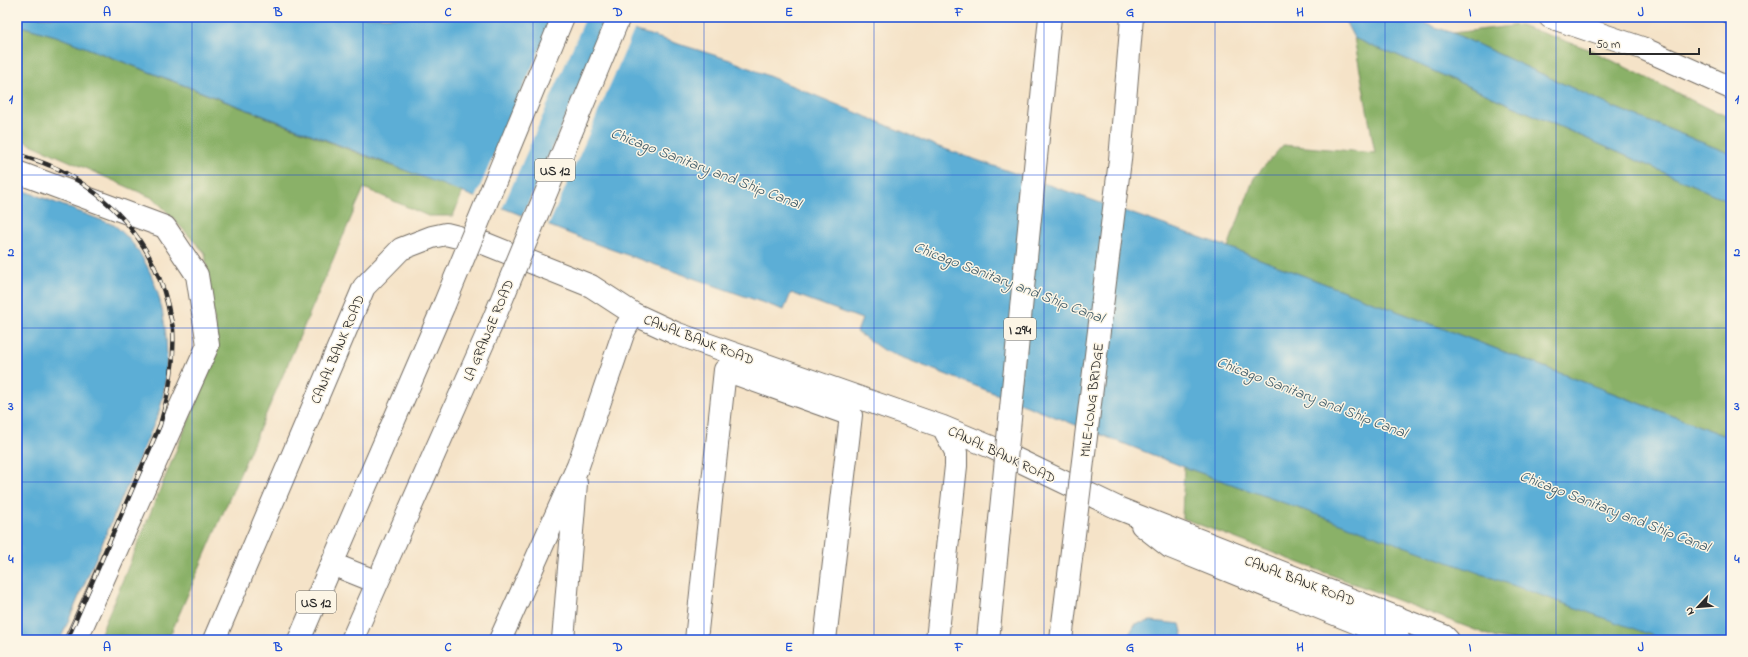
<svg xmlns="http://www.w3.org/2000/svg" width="1748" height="657" font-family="'Indie Flower',sans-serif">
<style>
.forest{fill:#8ab167;stroke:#5a6e49}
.water{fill:#5baed6;stroke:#436c80}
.pier{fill:#f5e3c8}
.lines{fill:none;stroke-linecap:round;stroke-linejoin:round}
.minor-casing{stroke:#726b62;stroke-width:24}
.highway-casing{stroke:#726b62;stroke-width:24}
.minor{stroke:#fff;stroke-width:22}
.highway{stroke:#fff;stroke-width:22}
.rail-casing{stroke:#2b2b2b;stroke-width:4.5}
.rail{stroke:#fcf5e5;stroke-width:3;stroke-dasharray:9;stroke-linecap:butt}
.highway-bridge-casing{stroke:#726b62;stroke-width:24;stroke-linecap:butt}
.highway-bridge{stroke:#fff;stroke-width:22}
.grid{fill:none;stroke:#1d4ed8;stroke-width:1;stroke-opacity:0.55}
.labels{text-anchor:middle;stroke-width:3;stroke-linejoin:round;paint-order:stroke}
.shield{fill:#fcf5e5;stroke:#6a6863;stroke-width:1}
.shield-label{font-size:13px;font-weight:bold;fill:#2b2b2b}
.street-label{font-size:14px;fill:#2b2b2b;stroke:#fcf5e5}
.water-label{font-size:15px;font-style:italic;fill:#3c5967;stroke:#fcf5e5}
.neatline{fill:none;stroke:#1d4ed8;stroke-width:1.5}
.grid-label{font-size:13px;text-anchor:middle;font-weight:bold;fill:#1d4ed8}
</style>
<rect width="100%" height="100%" fill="#fcf5e5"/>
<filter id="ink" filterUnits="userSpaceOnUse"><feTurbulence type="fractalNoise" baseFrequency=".025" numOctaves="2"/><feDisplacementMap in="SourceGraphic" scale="8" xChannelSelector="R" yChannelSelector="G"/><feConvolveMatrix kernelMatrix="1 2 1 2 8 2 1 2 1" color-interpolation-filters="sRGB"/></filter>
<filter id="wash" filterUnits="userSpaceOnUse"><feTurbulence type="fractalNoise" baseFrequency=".012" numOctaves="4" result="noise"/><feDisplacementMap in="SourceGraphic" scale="16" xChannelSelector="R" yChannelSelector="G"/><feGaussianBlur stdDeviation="0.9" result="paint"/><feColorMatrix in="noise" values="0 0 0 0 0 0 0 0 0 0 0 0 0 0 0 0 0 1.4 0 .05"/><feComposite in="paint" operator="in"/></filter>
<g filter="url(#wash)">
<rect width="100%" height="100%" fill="#f5e3c8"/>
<path class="forest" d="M17,25L56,36L373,159L463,191L453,216H428L364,188L168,640H98L218,349L205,253L155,199L17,138Z
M1520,25L1591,50L1717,113L1731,115V154L1611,106L1453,33Z
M1354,38L1376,48L1397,55L1731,202V438L1228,247L1254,178L1283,145L1375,153Z
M1184,467L1602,616L1665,640H1510L1496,638L1182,518Z"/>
<path class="water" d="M17,17H592L730,60L939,147L1228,247L1731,438V640H1665L1184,467L883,350L857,332L862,319L791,293L784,310L599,245L56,36L17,25Z
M1343,17H1421L1426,24L1453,33L1611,106L1731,154V202L1397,55L1376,48L1354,38Z
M17,188L114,225C166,265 177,356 158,415L60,640H17Z
M1151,621L1180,624L1184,640H1126L1135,624Z"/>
<path class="pier" d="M554,17H586L502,209L475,198Z
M608,20L635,28L548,227L522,217Z"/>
</g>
<g filter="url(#ink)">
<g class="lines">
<g class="minor-casing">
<path id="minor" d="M1550,17L1642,48L1731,88
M17,172L165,227L197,275L208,345L76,640
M1142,525L1170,547L1399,640
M332,564L377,582
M214,640L364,287L401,249L432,237L446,234L486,244L591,286L634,314L675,333L943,427L991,447L1120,509L1444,636L1448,640
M500,640L578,466L624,331L634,314
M563,640L576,483
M696,640L725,370L851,415L825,640
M937,640L956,466V452L943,427"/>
</g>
<g class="highway-casing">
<path id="highway" d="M299,640L444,305
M352,640L492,323"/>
</g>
<use href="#minor" class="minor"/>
<use href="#highway" class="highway"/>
<g class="rail-casing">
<path id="rail" d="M1716,17L1731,23
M17,154C28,158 40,161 51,166C62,170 73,177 83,184C126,213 156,255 168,306C169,313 172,321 173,329C175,363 169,393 160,425L67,640"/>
</g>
<use href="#rail" class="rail"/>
<g class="highway-bridge-casing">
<path id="highway-bridge" d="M444,305L563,17
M492,323L619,17
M988,640L1050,17
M1061,640L1120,160L1132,17"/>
</g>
<use href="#highway-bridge" class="highway-bridge"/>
</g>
</g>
<path class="grid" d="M192,17V640M363,17V640M533,17V640M704,17V640M874,17V640M1044,17V640M1215,17V640M1385,17V640M1556,17V640M17,175H1731M17,328H1731M17,482H1731"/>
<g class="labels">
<g class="shield">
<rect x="535" y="159" width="40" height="22" rx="3"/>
<rect x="1004" y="318" width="32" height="22" rx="3"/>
<rect x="296" y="591" width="40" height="22" rx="3"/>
</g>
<g class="shield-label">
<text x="555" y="175">US 12</text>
<text x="1020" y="334">I 294</text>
<text x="316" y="607">US 12</text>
</g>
<g class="street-label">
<text transform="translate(488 330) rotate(-67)" y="5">LA GRANGE ROAD</text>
<text transform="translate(699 339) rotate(21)" y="5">CANAL BANK ROAD</text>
<text transform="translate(337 349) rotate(-67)" y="5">CANAL BANK ROAD</text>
<text transform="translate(1091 400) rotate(-83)" y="5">MILE-LONG BRIDGE</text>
<text transform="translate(1002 454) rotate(25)" y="5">CANAL BANK ROAD</text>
<text transform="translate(1300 580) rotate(21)" y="5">CANAL BANK ROAD</text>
</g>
<g class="water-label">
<text transform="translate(706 168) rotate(21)" y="5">Chicago Sanitary and Ship Canal</text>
<text transform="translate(1009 282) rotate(21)" y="5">Chicago Sanitary and Ship Canal</text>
<text transform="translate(1312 397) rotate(21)" y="5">Chicago Sanitary and Ship Canal</text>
<text transform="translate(1615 511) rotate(21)" y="5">Chicago Sanitary and Ship Canal</text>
</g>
</g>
<rect width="1748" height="657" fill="none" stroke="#fcf5e5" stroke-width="44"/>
<g transform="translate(1698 607) rotate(244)" stroke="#fcf5e5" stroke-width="3" paint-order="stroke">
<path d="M0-3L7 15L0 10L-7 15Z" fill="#2b2b2b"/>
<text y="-6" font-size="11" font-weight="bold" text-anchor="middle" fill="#2b2b2b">N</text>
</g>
<path d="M1590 48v6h109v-6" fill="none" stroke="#2b2b2b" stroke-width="2"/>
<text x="1596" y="48" font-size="12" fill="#2b2b2b" stroke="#fcf5e5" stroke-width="3" paint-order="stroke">50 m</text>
<rect x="22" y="22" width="1704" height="613" class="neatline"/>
<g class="grid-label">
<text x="107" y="16">A</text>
<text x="278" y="16">B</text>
<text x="448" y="16">C</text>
<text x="618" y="16">D</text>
<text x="789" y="16">E</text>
<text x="959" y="16">F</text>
<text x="1130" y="16">G</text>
<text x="1300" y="16">H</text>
<text x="1470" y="16">I</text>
<text x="1641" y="16">J</text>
<text x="11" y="103">1</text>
<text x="1737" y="103">1</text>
<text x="11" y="256">2</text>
<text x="1737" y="256">2</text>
<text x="11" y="410">3</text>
<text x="1737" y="410">3</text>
<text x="11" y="563">4</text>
<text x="1737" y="563">4</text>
<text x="107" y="651">A</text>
<text x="278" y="651">B</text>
<text x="448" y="651">C</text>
<text x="618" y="651">D</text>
<text x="789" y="651">E</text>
<text x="959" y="651">F</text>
<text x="1130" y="651">G</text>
<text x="1300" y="651">H</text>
<text x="1470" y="651">I</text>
<text x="1641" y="651">J</text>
</g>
</svg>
